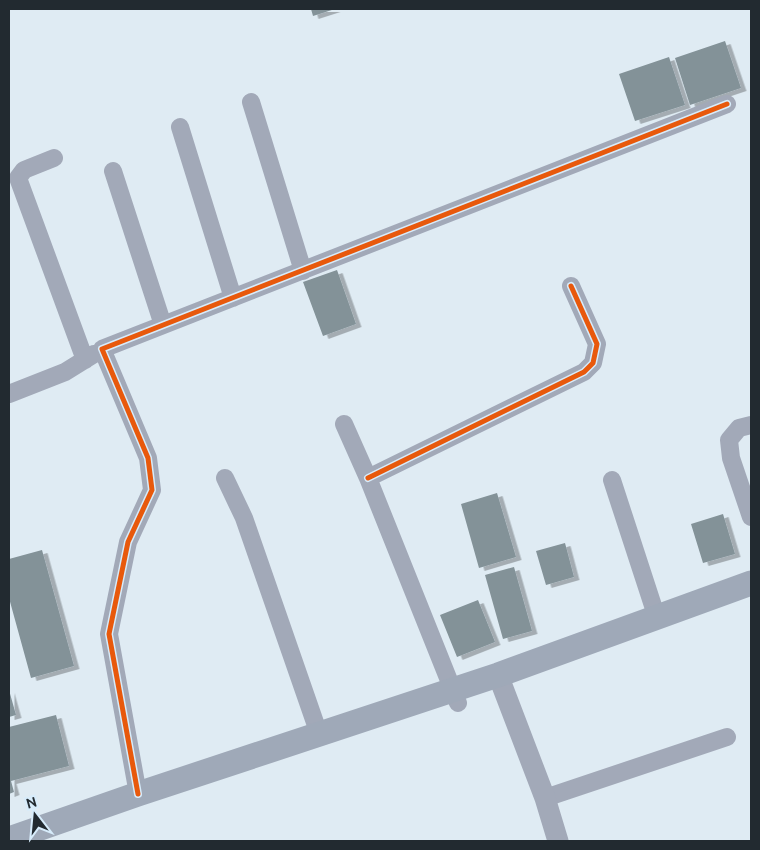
<svg xmlns="http://www.w3.org/2000/svg" width="760" height="850" font-family="Ubuntu,sans-serif">
<style>
.building{fill:#839298;filter:url(#shadow)}
.lines{fill:none;stroke-linecap:round;stroke-linejoin:round}
.minor{stroke:#a2a9b8;stroke-width:18}
.tertiary{stroke:#a2a9b8;stroke-width:21}
.secondary{stroke:#9fa9b8;stroke-width:25}
.cycleway-casing{stroke:#d7ecfb;stroke-width:8}
.cycleway{stroke:#e8590c;stroke-width:5}
</style>
<defs>
<filter id="shadow"><feDropShadow dx="5.5" dy="3" stdDeviation="0" flood-color="#0004"/></filter>
</defs>
<rect width="100%" height="100%" fill="#dfebf3"/>
<path class="building" d="M311,9H335L313,16Z
M725,41L741,88L690,105L675,58Z
M669,57L685,105L635,121L619,74Z
M337,270L356,324L323,336L303,282Z
M497,493L516,557L479,568L461,504Z
M723,514L735,554L703,563L691,524Z
M565,543L574,577L546,585L536,551Z
M42,550L74,666L31,678L9,598V559Z
M514,567L532,631L503,639L485,575Z
M478,600L495,642L457,657L440,615Z
M9,690L16,715L9,717Z
M56,715L69,766L11,781L14,792L9,794V727Z"/>
<g class="lines">
<path class="minor" d="M251,102L303,271
M180,127L233,298
M54,158L24,170L18,178L85,360
M113,171L163,325
M9,394L65,372L94,354
M344,424L368,478L458,703
M751,425L739,428L729,440L731,458L751,517
M225,478L244,518L319,734
M368,478L584,372L593,363L597,344L571,286
M612,480L657,618
M138,794L109,634L128,542L152,490L148,458L102,349L727,104
M545,798L727,737"/>
<path class="tertiary" d="M498,675L545,798L558,841"/>
<path class="secondary" d="M9,839L138,794L498,675L751,583"/>
<g class="cycleway-casing">
<path id="cycleway" d="M368,478L584,372L593,363L597,344L571,286
M138,794L109,634L128,542L152,490L148,458L102,349L727,104"/>
</g>
<use href="#cycleway" class="cycleway"/>
</g>
<rect width="760" height="850" fill="none" stroke="#222a30" stroke-width="20"/>
<g transform="translate(35 815) rotate(344)" stroke="#d7ecfb" stroke-width="4" paint-order="stroke">
<path d="M0-4L9 19L0 12L-9 19Z" fill="#222a30"/>
<text y="-8" font-size="14" font-weight="bold" text-anchor="middle" fill="#222a30">N</text>
</g>
</svg>
